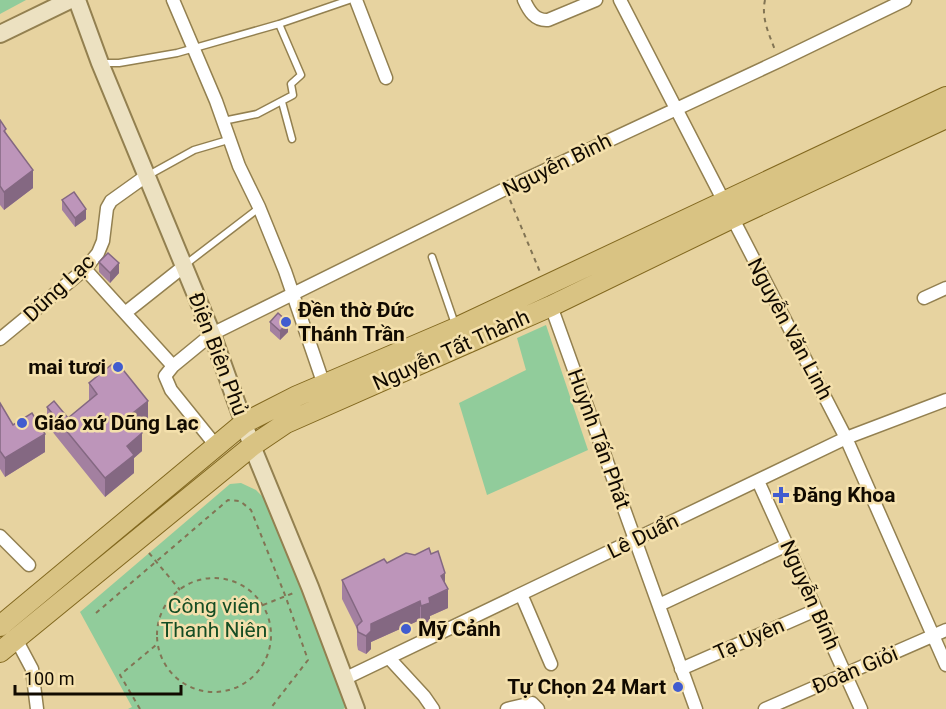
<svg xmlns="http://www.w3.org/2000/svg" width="946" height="709" font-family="Roboto,sans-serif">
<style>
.green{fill:#91cc9b}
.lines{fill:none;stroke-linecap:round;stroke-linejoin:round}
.lane-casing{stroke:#938050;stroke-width:9}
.street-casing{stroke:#938050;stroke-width:15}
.secondary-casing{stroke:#938050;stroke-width:20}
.primary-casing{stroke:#82681f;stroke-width:22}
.path{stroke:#827454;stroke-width:2;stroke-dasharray:4.5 4.5;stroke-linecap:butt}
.lane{stroke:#fff;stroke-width:6}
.street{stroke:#fff;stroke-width:12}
.secondary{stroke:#ece1c1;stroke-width:16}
.primary{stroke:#d9c383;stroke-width:20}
.wall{fill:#a380a0}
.shaded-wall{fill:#846882}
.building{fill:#bd95ba;stroke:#846882;stroke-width:1.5}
.poi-dot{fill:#415ccf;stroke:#f4e0ac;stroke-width:2}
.labels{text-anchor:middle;stroke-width:5;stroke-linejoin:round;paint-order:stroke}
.street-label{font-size:21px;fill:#110a00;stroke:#f4e0ac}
.poi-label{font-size:21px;font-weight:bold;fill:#110a00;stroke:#f4e0ac;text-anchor:start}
.park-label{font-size:21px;fill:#154d24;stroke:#f4e0ac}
</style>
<rect width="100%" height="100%" fill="#e7d3a0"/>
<path class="green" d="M0,0H26L0,14Z
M546,325L588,450L487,495L459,403L526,370L517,338Z
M241,483L256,490L267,501L347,707L343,709H128L132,707L80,612L230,484Z"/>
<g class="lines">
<g class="lane-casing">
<path id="lane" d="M101,63H119L177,53L279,24L349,0
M282,102L292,139
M223,121L257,114L293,95L291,84L301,75L279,24
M147,176L194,150L228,140
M432,257L455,324
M186,264L259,208"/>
</g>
<g class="street-casing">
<path id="street" d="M173,0L216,101L239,166L259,207L285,271L324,385
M356,0L386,78
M524,0C529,11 535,21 548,20L596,0
M620,0L846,438L946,665
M85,269L173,366
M924,298L946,288
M551,306L696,709
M125,313L183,267
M0,339L85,269L98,253L103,241L107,208L111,201L146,176
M217,447L171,390L165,376L173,366L212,334L505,189L779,61L905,0
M758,481L861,709
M0,536L29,565
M521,594L551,664
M659,605L787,545
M16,639L32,669L37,709
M389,658L424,696L433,709
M681,669L816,610
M344,679L846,438L946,400
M507,709L532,703L538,709
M765,709L946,630"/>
</g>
<g class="secondary-casing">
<path id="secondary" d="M77,0L100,63L212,334L252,446L310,587L356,709
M0,34L70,0"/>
</g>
<g class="primary-casing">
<path id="primary" d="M0,626L244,423L297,396L456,328L946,97
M0,652L252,446L286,423L551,306L732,218L946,118"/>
</g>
<path class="path" d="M765,0C761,18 769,34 775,50
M510,200L540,272
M149,553L180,590
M157 635a57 57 0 1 1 114 0a57 57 0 1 1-114 0Z
M263,605L296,592
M96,613L228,500L240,501L251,510L285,595L308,660L270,709
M140,709L120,675L156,645"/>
<use href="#lane" class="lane"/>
<use href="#street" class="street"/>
<use href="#secondary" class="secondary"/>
<use href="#primary" class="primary"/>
</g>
<path class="wall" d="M0,120L33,188L4,210L0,205Z
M62,200L86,219L75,227L62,210Z
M99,262L119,273L110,283L99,272Z
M270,322L288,332L280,340L270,331Z
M89,383L148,419L140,426L142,451L134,458V473L105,497L47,425V407L68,418L89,401Z
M0,403L13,425L45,452L5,477L0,469Z
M387,563L445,583L448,608L430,616V621L421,625L420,620L371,642V649L366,654L358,650L357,645V629L342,599V580Z"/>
<path class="shaded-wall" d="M33,170V188L4,210V192Z
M86,209V219L75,227V218Z
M119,263V273L110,283V273Z
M288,322V332L280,340V331Z
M148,401V419L124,439V420Z
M142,433V451L134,458V473L105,497V478L127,446Z
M45,434V452L5,477V458Z
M445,573V591L448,589V608L430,616V621L421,625V606L429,598L441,576Z
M420,601V620L371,642V649L366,654V636L371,624Z"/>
<path class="building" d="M0,120L6,129L4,131L33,170L4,192L0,186Z
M74,192L86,209L75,218L62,200Z
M108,253L119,263L110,273L99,262Z
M278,313L288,322L280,331L270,322Z
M116,361L148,401L124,420L141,426L142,433L127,446L134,455L105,478L47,407L54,401L68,418L97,394L89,383Z
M0,403L13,425L32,413L45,434L5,458L0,451Z
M429,548L431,554L438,551L445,573L441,576L448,589L429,598L430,603L421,606L420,601L371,624V631L366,636L358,632L357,626L362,621L342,580L384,559L387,563L406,553L415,555Z"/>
<g class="poi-dot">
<circle cx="286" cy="322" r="6"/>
<circle cx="118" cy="367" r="6"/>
<circle cx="22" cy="423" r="6"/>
<path d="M778 486h6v6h6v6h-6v6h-6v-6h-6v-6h6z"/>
<circle cx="406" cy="629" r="6"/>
<circle cx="678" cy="687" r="6"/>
</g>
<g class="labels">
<g class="street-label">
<text transform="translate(557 165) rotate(-26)" y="7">Nguyễn Bình</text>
<text transform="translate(59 288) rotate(-43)" y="7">Dũng Lạc</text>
<text transform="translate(790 329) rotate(62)" y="7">Nguyễn Văn Linh</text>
<text transform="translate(451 350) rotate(-24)" y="7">Nguyễn Tất Thành</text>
<text transform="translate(218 354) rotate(69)" y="7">Điện Biên Phủ</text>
<text transform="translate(599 439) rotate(70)" y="7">Huỳnh Tấn Phát</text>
<text transform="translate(643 536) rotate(-26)" y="7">Lê Duẩn</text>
<text transform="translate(810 595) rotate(66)" y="7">Nguyễn Bính</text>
<text transform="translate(749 639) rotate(-24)" y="7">Tạ Uyên</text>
<text transform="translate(855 670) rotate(-23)" y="7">Đoàn Giỏi</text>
</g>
<g class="poi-label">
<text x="298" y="317">Đền thờ Đức<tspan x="298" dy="24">Thánh Trần</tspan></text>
<text x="106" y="374" text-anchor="end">mai tươi</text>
<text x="34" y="430">Giáo xứ Dũng Lạc</text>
<text x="793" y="502">Đăng Khoa</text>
<text x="418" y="636">Mỹ Cảnh</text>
<text x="666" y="694" text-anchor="end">Tự Chọn 24 Mart</text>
</g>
<g class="park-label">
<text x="214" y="613">Công viên<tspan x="214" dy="24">Thanh Niên</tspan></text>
</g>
</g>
<path d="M15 685v9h166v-9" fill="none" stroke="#110a00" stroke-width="3"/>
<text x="24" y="685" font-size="18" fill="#110a00" stroke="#f4e0ac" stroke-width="4.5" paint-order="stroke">100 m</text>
</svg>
